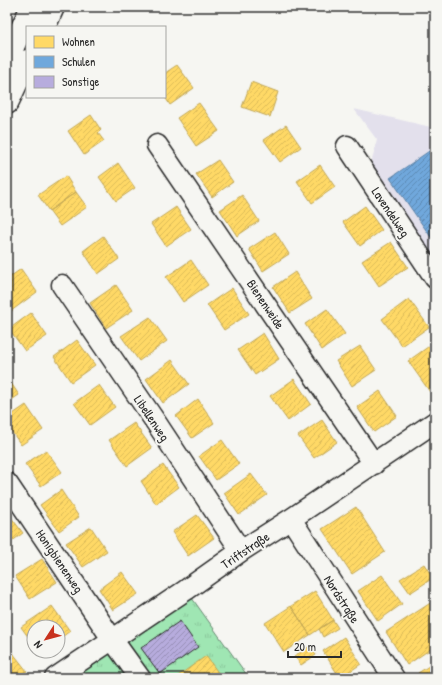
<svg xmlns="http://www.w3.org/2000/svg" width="442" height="685" font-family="'Patrick Hand',sans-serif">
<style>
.built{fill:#e3e0ec}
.grass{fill:url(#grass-tufts);stroke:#65886f}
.homes{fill:url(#homes-hatch);stroke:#bfa554}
.schools{fill:url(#schools-hatch);stroke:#5b82a7}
.building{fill:url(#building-hatch);stroke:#2b2b2b}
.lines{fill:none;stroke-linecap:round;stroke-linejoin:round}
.minor-casing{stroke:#2b2b2b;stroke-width:23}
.highway-casing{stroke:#2b2b2b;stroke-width:25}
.minor{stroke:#f6f6f2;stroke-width:20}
.highway{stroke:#f6f6f2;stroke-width:22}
.labels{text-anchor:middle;stroke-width:4;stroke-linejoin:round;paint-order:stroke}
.street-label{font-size:13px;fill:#2b2b2b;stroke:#f6f6f2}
</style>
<defs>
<pattern id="grass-tufts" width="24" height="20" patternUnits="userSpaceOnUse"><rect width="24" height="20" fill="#9fe6b3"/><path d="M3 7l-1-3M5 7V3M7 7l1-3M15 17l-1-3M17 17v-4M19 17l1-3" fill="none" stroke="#89c59a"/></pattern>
<pattern id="homes-hatch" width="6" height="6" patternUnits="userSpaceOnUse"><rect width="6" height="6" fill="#ffd966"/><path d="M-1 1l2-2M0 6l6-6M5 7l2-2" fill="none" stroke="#dbba59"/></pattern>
<pattern id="schools-hatch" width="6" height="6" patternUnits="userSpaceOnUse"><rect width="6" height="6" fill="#6fa8dc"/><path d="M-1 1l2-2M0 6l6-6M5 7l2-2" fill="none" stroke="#5b89b3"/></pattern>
<pattern id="building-hatch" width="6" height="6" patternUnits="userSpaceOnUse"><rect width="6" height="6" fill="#b7acdd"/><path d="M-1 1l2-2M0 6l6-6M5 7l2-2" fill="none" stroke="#958cb3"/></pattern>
</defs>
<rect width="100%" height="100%" fill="#f6f6f2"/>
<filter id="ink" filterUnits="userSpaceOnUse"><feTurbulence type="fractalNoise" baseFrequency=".025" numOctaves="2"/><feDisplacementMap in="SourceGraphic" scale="8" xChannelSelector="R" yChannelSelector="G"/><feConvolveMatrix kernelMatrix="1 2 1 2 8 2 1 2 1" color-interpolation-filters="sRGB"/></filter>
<g filter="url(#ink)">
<path class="built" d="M354,109L435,128V261L370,168L377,140Z"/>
<path class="grass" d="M189,594L249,678H62Z"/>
<path class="homes" d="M177,65L194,88L170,105L165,97V73Z
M251,82L278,92L270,117L242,107Z
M199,103L219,131L196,146L177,118Z
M91,115L101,130L98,133L104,141L84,155L68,131Z
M286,125L301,147L280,162L264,140Z
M218,160L233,182L212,197L196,174Z
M118,163L135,188L116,201L99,177Z
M320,165L335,187L312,203L297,181Z
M66,176L76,192L49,211L38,195Z
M76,192L87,207L60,226L49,211Z
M242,195L259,221L237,236L220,210Z
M365,206L382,230L360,246L343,222Z
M176,207L191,229L166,246L151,224Z
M275,232L289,254L263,271L249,249Z
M103,236L119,259L98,274L83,251Z
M391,242L408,267L379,286L362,261Z
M191,260L208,285L183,302L166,277Z
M21,269L37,292L7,314V279Z
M295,272L312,299L290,313L273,287Z
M116,285L133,310L106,328L90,303Z
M232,288L249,314L224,330L207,305Z
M409,299L429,327L402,346L382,319Z
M327,309L345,334L322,350L305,324Z
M31,313L47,336L25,351L9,329Z
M150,317L167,341L139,361L121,336Z
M263,333L279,359L255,375L238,350Z
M77,340L95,365L71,382L54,357Z
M435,342V389L430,392L408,361Z
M360,346L376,370L352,386L336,361Z
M172,360L189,384L163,403L146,379Z
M7,377L19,395L7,403Z
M294,379L311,404L288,421L270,396Z
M99,385L115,407L90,425L74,403Z
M380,391L397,416L374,432L357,407Z
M198,399L214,423L192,438L176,416Z
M26,405L43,430L21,445L7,425V418Z
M322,420L337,442L314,458L298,436Z
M134,423L152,448L127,466L109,440Z
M222,440L239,464L216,480L199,456Z
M46,450L62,472L41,486L25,464Z
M163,465L179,487L156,504L141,481Z
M251,474L267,495L239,515L224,493Z
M61,490L79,517L59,531L40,505Z
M356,507L385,552L352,574L322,529Z
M7,512L23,533L7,545Z
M197,515L214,538L188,556L172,532Z
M91,527L107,551L83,567L66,543Z
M42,559L57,582L30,599L15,576Z
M424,564L433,578L410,593L400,579Z
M122,572L138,594L113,610L99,589Z
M382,575L402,604L378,621L358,591Z
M315,591L333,620L310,635L291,606Z
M435,600V646L407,665L386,632Z
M52,606L70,631L58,640V627H34V645L21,627Z
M291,606L310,635L284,652L265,623Z
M333,620L338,628L323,637L319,629Z
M344,637L361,664L340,678L323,651Z
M310,646L316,655L301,665L294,656Z
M9,648L27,671L17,678H7V649Z
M206,656L222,678H175Z
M429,666L435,674V678H421L418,673Z"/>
<path class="schools" d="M435,147V243L390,178Z"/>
<path class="building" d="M180,621L198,647L160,674L141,648Z"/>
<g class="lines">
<g class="minor-casing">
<path id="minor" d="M157,145L374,464
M347,146L435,278
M62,285L157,424L241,551
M7,483L112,639L140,678
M291,519L394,678
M55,678L186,590L241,551L291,519L435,422"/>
</g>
<g class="highway-casing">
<path id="highway" d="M44,27L53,7
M7,59L32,7
M7,103L27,61"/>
</g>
<use href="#minor" class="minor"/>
<use href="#highway" class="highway"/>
</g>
</g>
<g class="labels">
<g class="street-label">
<text transform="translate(391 212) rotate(56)" y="5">Lavendelweg</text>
<text transform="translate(266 304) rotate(56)" y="5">Bienenweide</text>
<text transform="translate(152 418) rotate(56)" y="5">Libellenweg</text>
<text transform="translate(245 550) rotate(-34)" y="5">Triftstraße</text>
<text transform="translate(60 561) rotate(56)" y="5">Honigbienenweg</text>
<text transform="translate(342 599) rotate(57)" y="5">Nordstraße</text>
</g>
</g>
<rect width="442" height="685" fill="none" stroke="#f6f6f2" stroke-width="24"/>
<rect x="12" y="12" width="418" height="661" fill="none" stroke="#2b2b2b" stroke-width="1.5" filter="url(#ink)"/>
<rect x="26" y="26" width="140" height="72" fill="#f6f6f2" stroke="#a5a5a2"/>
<rect x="34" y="36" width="20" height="12" fill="#ffd966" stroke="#a5a5a2"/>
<text x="62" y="46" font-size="12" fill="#2b2b2b">Wohnen</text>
<rect x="34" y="56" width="20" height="12" fill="#6fa8dc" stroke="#a5a5a2"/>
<text x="62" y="66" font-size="12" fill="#2b2b2b">Schulen</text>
<rect x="34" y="76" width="20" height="12" fill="#b7acdd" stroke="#a5a5a2"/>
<text x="62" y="86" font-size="12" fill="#2b2b2b">Sonstige</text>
<g transform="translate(46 639) rotate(234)"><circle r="19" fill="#f6f6f2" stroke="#a5a5a2"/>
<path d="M0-3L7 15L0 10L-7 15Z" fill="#c8321e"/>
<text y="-6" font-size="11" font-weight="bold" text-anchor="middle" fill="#2b2b2b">N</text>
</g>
<path d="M288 651v6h53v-6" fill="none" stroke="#2b2b2b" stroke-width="2"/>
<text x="294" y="651" font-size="12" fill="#2b2b2b" stroke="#f6f6f2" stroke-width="3" paint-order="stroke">20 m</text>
</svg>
